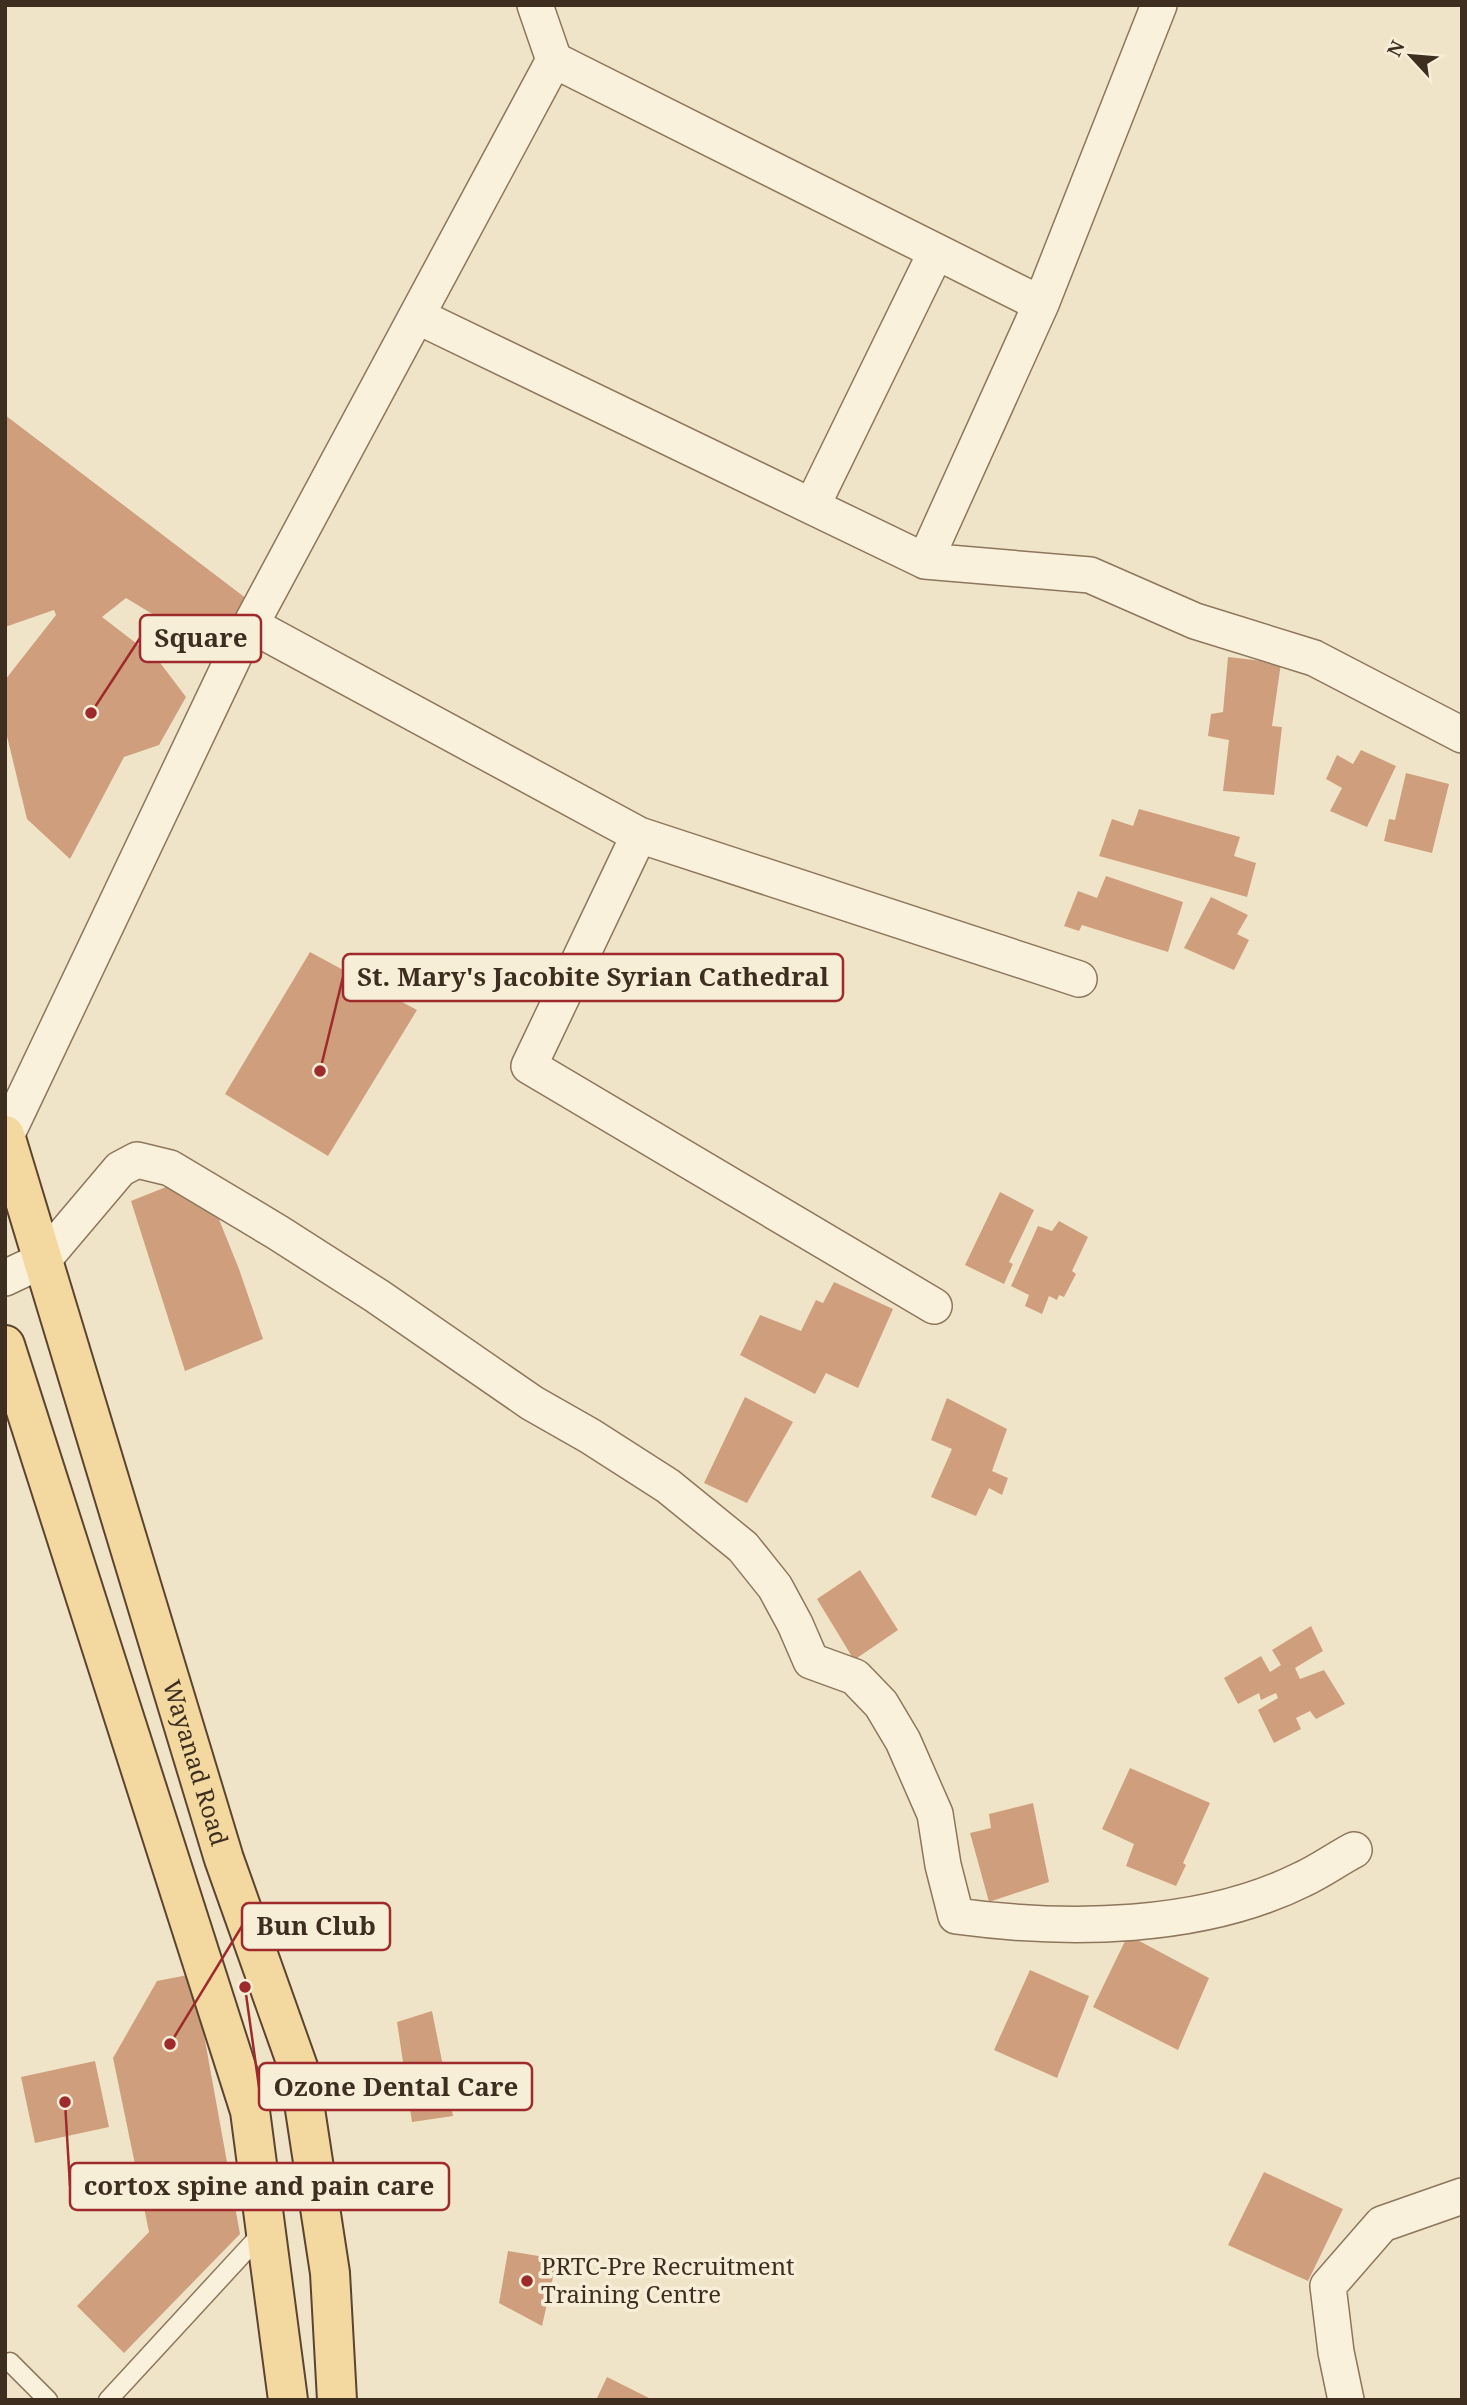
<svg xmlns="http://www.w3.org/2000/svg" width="1467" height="2405" font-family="'Noto Serif',serif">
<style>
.building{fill:#cf9f7d}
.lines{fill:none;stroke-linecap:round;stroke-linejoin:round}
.service-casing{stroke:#8d765c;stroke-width:21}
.minor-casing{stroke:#8d765c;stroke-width:38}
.primary-casing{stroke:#5b4430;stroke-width:42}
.service{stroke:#faf1dc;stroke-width:18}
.minor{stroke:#faf1dc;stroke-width:35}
.primary{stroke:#f3d9a0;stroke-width:38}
.poi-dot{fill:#9e2a2b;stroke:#f7eed8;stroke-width:2.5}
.labels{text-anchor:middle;stroke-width:7;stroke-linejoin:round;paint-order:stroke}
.street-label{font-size:24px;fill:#3d2e20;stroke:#f7eed8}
.poi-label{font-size:24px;fill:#3d2e20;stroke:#f7eed8;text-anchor:start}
.leader{fill:none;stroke:#9e2a2b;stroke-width:2.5}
.callout-dot{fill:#9e2a2b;stroke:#f7eed8;stroke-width:2.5}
.callout{fill:#f7eed8;stroke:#9e2a2b;stroke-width:2.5}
.callout-label{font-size:26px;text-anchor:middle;font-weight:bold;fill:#3d2e20}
</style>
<rect width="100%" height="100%" fill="#f0e4c8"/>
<path class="building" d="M5,415L247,599L215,652L126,598L102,617L158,660L186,697L159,745L124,757L70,859L27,819L5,728V680L56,615L54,610L5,627Z
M1228,657L1281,663L1272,726L1282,727L1274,795L1223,791L1229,740L1208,736L1211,714L1223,712Z
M1361,750L1396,766L1367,827L1330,811L1342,788L1326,779L1337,755L1353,764Z
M1406,773L1449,784L1432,853L1384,841L1389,819L1395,820Z
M1139,809L1240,837L1234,856L1256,863L1247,897L1099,856L1112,819L1133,826Z
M1106,876L1183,902L1168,952L1082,925L1079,931L1064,926L1078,891L1097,898Z
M1211,897L1248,915L1237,934L1249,940L1234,970L1184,948Z
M310,952L417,1010L328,1156L225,1094Z
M171,1185L216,1212L239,1269L263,1339L185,1371L131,1201Z
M1000,1192L1034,1210L1009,1262L1013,1264L1004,1284L965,1265Z
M1059,1221L1088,1237L1072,1271L1076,1274L1064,1297L1059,1295L1057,1300L1049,1296L1042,1314L1025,1306L1029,1295L1011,1286L1038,1226L1052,1231Z
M834,1282L893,1309L858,1388L826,1373L815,1394L740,1355L760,1315L801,1331L816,1300L823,1303Z
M745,1397L793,1422L747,1503L704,1483Z
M947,1398L1007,1429L992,1471L1008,1478L1002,1495L989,1488L976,1516L931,1497L952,1449L931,1440Z
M860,1570L898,1630L854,1660L817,1599Z
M1311,1626L1323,1651L1295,1668L1300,1679L1324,1670L1345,1704L1316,1719L1310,1711L1296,1718L1301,1729L1274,1743L1258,1710L1278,1698L1276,1693L1261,1700L1259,1693L1238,1704L1224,1678L1261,1656L1270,1672L1281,1665L1272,1650Z
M1130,1768L1210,1803L1183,1863L1186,1865L1176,1886L1126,1866L1134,1844L1102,1829Z
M1033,1803L1049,1882L989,1902L970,1833L991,1828L989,1814Z
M1128,1935L1209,1978L1178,2050L1093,2007Z
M1030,1970L1089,1996L1057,2078L994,2050Z
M193,1974L240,2234L124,2353L77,2306L149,2232L113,2058L157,1981Z
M432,2011L453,2116L412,2122L397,2022Z
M95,2061L109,2127L35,2143L21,2077Z
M1264,2172L1343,2209L1308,2281L1228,2245Z
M508,2251L557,2259L542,2326L499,2303Z
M607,2377L653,2400H596Z"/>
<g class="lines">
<g class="service-casing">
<path id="service" d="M10,2362L48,2400
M108,2400L263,2232"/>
</g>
<g class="minor-casing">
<path id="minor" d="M554,60L1041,304
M417,316L925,561L1041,304L1159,5
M812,506L936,252
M925,561L1090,575L1195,621L1314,658L1462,735
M251,625L639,835L529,1066L934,1306
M639,835L1079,979
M6,1136L235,654L554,60L535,5
M5,1278L43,1260L120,1169L137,1160L170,1168L277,1232L377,1296L532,1403L590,1436L668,1486L743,1547L775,1587L795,1624L811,1661L855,1677L881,1704L903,1741L935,1814L943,1865L956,1916C1067,1931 1201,1930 1303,1879C1320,1871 1337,1859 1354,1850
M1346,2400L1336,2352L1328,2286L1382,2224L1462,2196"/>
</g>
<g class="primary-casing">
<g id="primary">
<path id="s1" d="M5,1135L224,1859L299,2070L330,2273L337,2400"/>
<path d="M5,1345L250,2111L288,2400"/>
</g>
</g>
<use href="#service" class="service"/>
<use href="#minor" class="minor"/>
<use href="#primary" class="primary"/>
</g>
<circle class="poi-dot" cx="527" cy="2281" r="7"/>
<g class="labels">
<g class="street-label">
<text dy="8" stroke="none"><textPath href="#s1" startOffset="656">Wayanad Road</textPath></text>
</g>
<g class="poi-label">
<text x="541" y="2275">PRTC-Pre Recruitment<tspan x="541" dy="28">Training Centre</tspan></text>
</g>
</g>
<path class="leader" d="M91 713L140 638M320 1071L343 977M170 2044L242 1926M245 1987L259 2087M65 2102L70 2186"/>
<g class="callout-dot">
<circle cx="91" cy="713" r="7"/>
<circle cx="320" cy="1071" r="7"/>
<circle cx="170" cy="2044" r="7"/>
<circle cx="245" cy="1987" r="7"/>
<circle cx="65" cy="2102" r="7"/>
</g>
<g class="callout">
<rect x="140" y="615" width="121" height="47" rx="7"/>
<rect x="343" y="954" width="500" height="47" rx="7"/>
<rect x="242" y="1903" width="148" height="47" rx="7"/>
<rect x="259" y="2063" width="273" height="47" rx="7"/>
<rect x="70" y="2163" width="379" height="47" rx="7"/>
</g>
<g class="callout-label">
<text x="201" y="647">Square</text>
<text x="593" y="986">St. Mary's Jacobite Syrian Cathedral</text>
<text x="316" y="1935">Bun Club</text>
<text x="396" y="2096">Ozone Dental Care</text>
<text x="259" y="2195">cortox spine and pain care</text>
</g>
<rect width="1467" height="2405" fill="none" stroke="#3d2e20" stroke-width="14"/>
<g transform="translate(1411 56) rotate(296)" stroke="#f7eed8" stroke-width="5" paint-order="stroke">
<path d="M0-5L12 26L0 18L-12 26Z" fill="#3d2e20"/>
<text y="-10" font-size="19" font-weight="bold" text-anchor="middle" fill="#3d2e20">N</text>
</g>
</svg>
